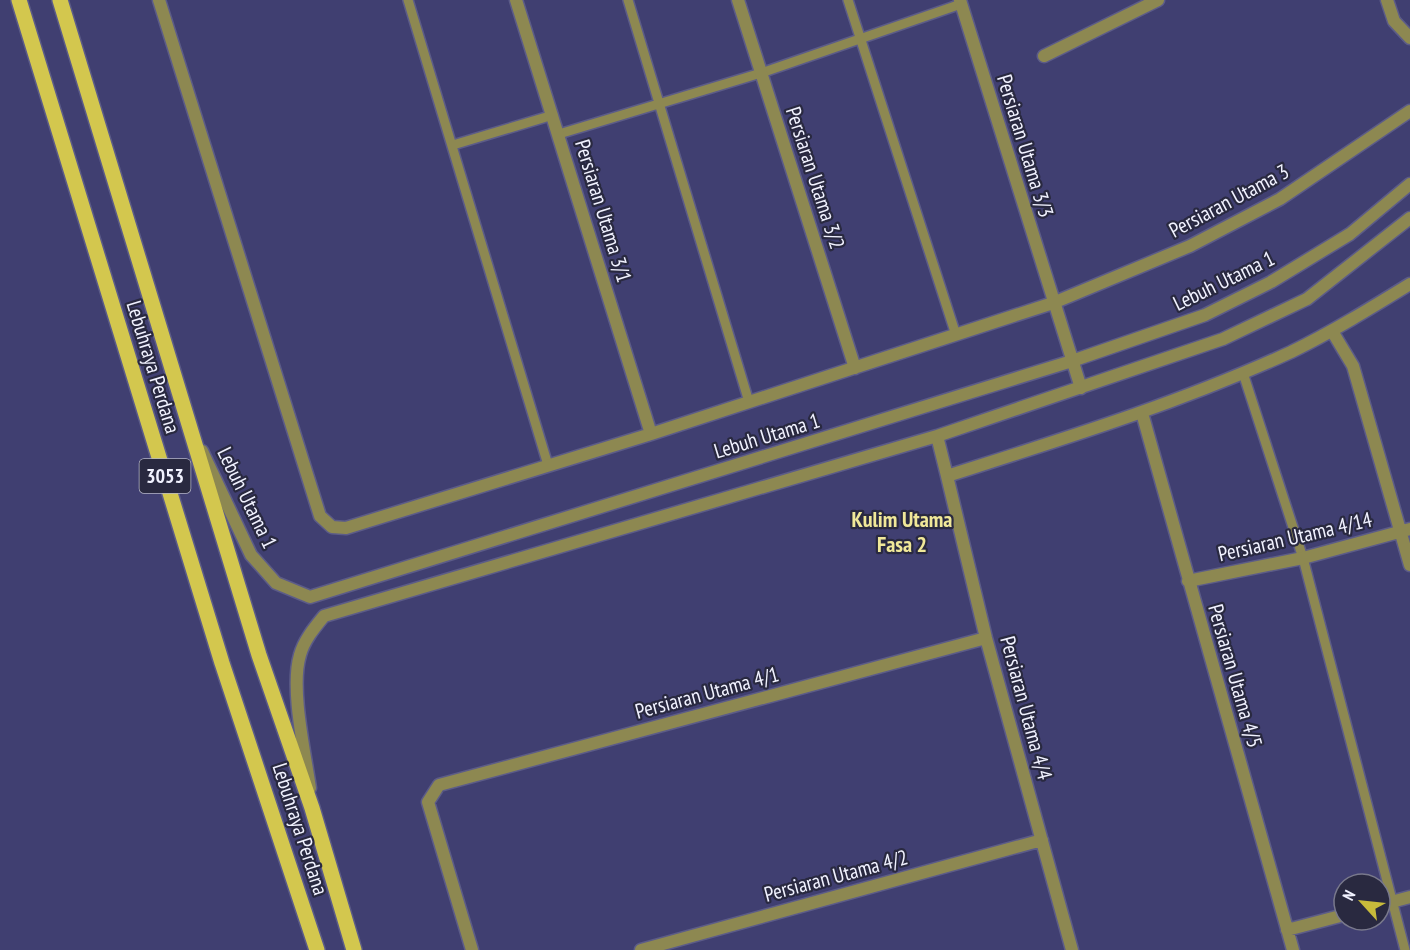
<svg xmlns="http://www.w3.org/2000/svg" width="1410" height="950" font-family="'PT Sans Narrow',sans-serif">
<style>
.lines{fill:none;stroke-linecap:round;stroke-linejoin:round}
.lane-casing{stroke:#5c5c88;stroke-width:12}
.street-casing{stroke:#5c5c88;stroke-width:15}
.primary-casing{stroke:#5c5c88;stroke-width:18}
.lane{stroke:#8d8851;stroke-width:9}
.street{stroke:#8d8851;stroke-width:12}
.primary{stroke:#d3c74e;stroke-width:15}
.labels{text-anchor:middle;stroke-width:4.5;stroke-linejoin:round;paint-order:stroke}
.shield{fill:#292940;stroke:#b5b6c6;stroke-width:1.5}
.shield-label{font-size:20px;font-weight:bold;fill:#f1f2ff}
.street-label{font-size:21px;fill:#f1f2ff;stroke:#292940}
.neighbourhood-label{font-size:22px;font-weight:bold;fill:#f0e899;stroke:#292940}
</style>
<rect width="100%" height="100%" fill="#403f71"/>
<g class="lines">
<g class="lane-casing">
<path id="lane" d="M408,0L548,465
M628,0L749,402
M848,0L956,335
M559,134L761,73L961,4
M453,145L553,115
M1243,373L1303,558L1405,950"/>
</g>
<g class="street-casing">
<path id="street" d="M159,0L320,516L332,527L346,528L651,434L1053,303L1190,246L1280,199L1410,111
M516,0L651,434
M738,0L855,368
M960,0L1081,388
M1387,0L1394,21L1410,38
M1044,56L1158,0
M1332,331L1353,366L1410,565
M1142,413L1293,950
M937,436L947,476C1063,439 1180,403 1291,352C1332,332 1371,308 1410,284
M202,451L251,555L276,583L310,597L1072,361L1205,315L1271,282L1350,234L1410,184
M947,476L986,638L1072,950
M1188,581L1303,558L1410,529
M310,788C305,753 290,688 300,655C304,640 315,627 324,616L937,436L1223,339L1307,299L1410,218
M1380,905L1410,897
M1287,930L1344,915
M472,950L428,802L439,785L986,638
M641,950L1042,840"/>
</g>
<g class="primary-casing">
<path id="primary" d="M19,0L222,663L317,950
M60,0L259,655L312,808L354,950"/>
</g>
<use href="#lane" class="lane"/>
<use href="#street" class="street"/>
<use href="#primary" class="primary"/>
</g>
<g class="labels">
<rect class="shield" x="139.5" y="459" width="51" height="34" rx="4.5"/>
<g class="shield-label">
<text x="165" y="483">3053</text>
</g>
<g class="street-label">
<text transform="translate(1025 146) rotate(73)" y="7">Persiaran Utama 3/3</text>
<text transform="translate(815 178) rotate(72)" y="7">Persiaran Utama 3/2</text>
<text transform="translate(1229 201) rotate(-28)" y="7">Persiaran Utama 3</text>
<text transform="translate(603 211) rotate(73)" y="7">Persiaran Utama 3/1</text>
<text transform="translate(1224 281) rotate(-26)" y="7">Lebuh Utama 1</text>
<text transform="translate(153 367) rotate(73)" y="7">Lebuhraya Perdana</text>
<text transform="translate(767 436) rotate(-17)" y="7">Lebuh Utama 1</text>
<text transform="translate(247 498) rotate(64)" y="7">Lebuh Utama 1</text>
<text transform="translate(1295 537) rotate(-13)" y="7">Persiaran Utama 4/14</text>
<text transform="translate(1235 676) rotate(74)" y="7">Persiaran Utama 4/5</text>
<text transform="translate(707 693) rotate(-15)" y="7">Persiaran Utama 4/1</text>
<text transform="translate(1026 708) rotate(75)" y="7">Persiaran Utama 4/4</text>
<text transform="translate(300 829) rotate(72)" y="7">Lebuhraya Perdana</text>
<text transform="translate(836 876) rotate(-15)" y="7">Persiaran Utama 4/2</text>
</g>
<g class="neighbourhood-label">
<text x="902" y="527">Kulim Utama<tspan x="902" dy="25">Fasa 2</tspan></text>
</g>
</g>
<g transform="translate(1362 902) rotate(297)"><circle r="28" fill="#292940" stroke="#79798c" stroke-width="1.5"/>
<path d="M0-4.5L10 22L0 15L-10 22Z" fill="#c8bb3b"/>
<text y="-9" font-size="16" font-weight="bold" text-anchor="middle" fill="#f1f2ff">N</text>
</g>
</svg>
